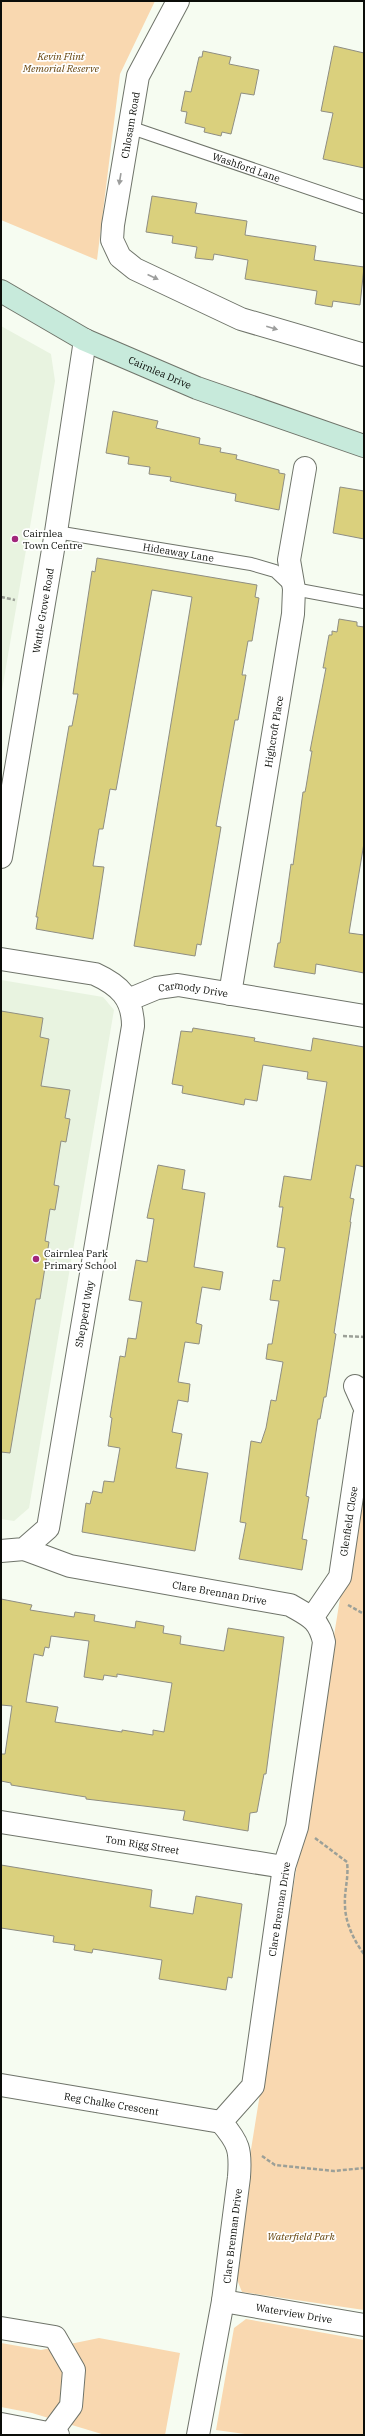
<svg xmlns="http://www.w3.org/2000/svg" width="365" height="2436" font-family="'IBM Plex Serif',serif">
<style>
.built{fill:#e8f3e0}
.green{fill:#f9d8b0}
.building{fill:#dad07d;stroke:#8f8e83;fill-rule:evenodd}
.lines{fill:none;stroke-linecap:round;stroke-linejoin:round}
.lane-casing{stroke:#6f746a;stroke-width:14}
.street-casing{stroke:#6f746a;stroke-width:24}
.secondary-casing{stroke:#6f746a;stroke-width:24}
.path{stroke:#9ca098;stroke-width:2.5;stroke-dasharray:4 2;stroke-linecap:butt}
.lane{stroke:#fff;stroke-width:12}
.street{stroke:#fff;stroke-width:22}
.secondary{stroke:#c7eadb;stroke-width:22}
.oneway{fill:#9d9e9d}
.poi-dot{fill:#a1267b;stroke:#fff;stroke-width:1.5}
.labels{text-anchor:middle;stroke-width:3.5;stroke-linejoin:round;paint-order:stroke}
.park-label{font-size:10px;font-style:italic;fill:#624008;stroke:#fff}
.street-label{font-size:10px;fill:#0b0d09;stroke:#fff}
.poi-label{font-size:10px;fill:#0b0d09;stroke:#fff;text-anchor:start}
</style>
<rect width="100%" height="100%" fill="#f6fcf1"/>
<path class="built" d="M1,326L51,354L55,381L1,696Z
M1,980L103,997L114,1010L29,1508L14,1521L1,1519Z"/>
<path class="green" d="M1,1H155L120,74L97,260L1,220Z
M364,1450V2310L242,2292L232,2267Z
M246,2319L364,2340V2435H252L216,2430L234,2328Z
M99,2338L180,2353L165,2435H105L32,2413L1,2407V2343L41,2350Z"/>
<path class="building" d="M334,46L364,53V168L323,159L333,113L321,111Z
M203,51L231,57L229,64L259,70L254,95L241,93L231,134L222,132L221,136L204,132L205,128L185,123L187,112L181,111L185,91L191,92L199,57H202Z
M152,196L197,203L195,213L247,221L245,235L316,246L314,260L364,267L360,305L333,301L332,307L315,304L317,291L245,279L248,260L214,254L213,260L195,258L197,247L172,243L173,236L146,232Z
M113,411L158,421L156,428L200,438L199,444L221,448L220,452L237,455L236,459L279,470V473L285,474L279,510L235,501L236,494L170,481L171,477L149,474L150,467L128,464L129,457L106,453Z
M340,487L364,491V539L333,533Z
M97,558L257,585L255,597L259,598L252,641H248L242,675H246L238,720H235L216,826L221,827L201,945L197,944L195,956L134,946L192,597L152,590L116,790L110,789L103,829H99L93,866L104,867L93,939L36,929L38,917H36L69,726H72L78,694H73L92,571L95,572Z
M339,619L357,622V626L364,627V843L349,933L364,935V973L316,964L315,974L274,967L278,943H280L291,864L293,865L303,792H305L306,787L312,751H310L326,668H323L329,635H332V631L337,632Z
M1,1011L43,1018L40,1037L49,1039L41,1086L70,1090L65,1118L70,1119L66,1142L61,1141L54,1185L59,1186L55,1210L50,1209L45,1241L49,1242L40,1299H36L10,1453L1,1452Z
M193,1028L255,1038L254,1041L311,1051L313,1038L364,1047V1167L356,1165L350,1198L354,1199L350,1222H351L334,1333L336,1334L326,1397H324L320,1419H318L306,1496L309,1497L302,1539L307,1540L302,1570L239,1559L246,1523L240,1522L251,1441L261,1443L266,1428L271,1400L276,1401L283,1362L266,1359L268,1344H272L279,1301L270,1300L273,1280L280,1281L285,1248L277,1247L283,1207H279L284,1176L311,1180L327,1082L307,1079L308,1072L263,1065L257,1101L245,1099L244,1105L182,1093L183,1086L172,1084L181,1031L192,1032Z
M158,1165L185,1170L182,1189L205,1193L194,1267L223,1272L220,1290L202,1287L196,1323L202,1325L199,1344L185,1342L178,1382L190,1384L188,1402L178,1400L172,1432L182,1434L176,1468L208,1473L195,1551L82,1532L86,1503L90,1504L93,1491L102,1493L104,1481L114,1482L120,1448L108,1446L112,1418L110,1417L120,1356L125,1357L128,1338L136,1339L142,1302L129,1300L136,1260L147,1262L154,1219L147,1218Z
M1,1599L32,1605L30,1610L74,1617L75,1612L95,1615L94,1621L135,1628L136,1621L164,1626L163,1633L181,1636L180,1644L224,1651L228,1628L284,1637L266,1774H264L257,1812L250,1813L248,1831L183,1820L185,1811L86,1799V1797L11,1785V1783L1,1781V1754H5L12,1706L1,1705ZM51,1636L89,1641L84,1677L103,1680L104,1675L117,1677V1674L172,1683L164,1732L153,1730V1735L122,1730V1732L55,1722L58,1707L26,1702L34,1654L43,1656L45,1647L49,1648Z
M1,1865L152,1890L150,1907L193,1914L196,1896L242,1904L232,1978L228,1977L226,1990L159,1979L162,1960L93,1949L92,1953L74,1950L75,1945L53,1942L54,1936L1,1928Z"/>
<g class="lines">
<g class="lane-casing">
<g id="lane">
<path id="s1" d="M129,127L364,207"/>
<path id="s2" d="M56,532L251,564L275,571L294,589L364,602"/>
</g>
</g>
<g class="street-casing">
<g id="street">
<path d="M178,1L138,76L113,225L112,240L120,257L135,269L241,319L364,355"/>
<path id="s3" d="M1,857L56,532L85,340"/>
<path d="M1,959L95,974C119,985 133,998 133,1026L48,1528L24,1549L1,1551"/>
<path id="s4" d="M230,994L293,614L294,589L289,560L305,468"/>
<path id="s5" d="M128,1000L157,988L178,985L364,1016"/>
<path d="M355,1386L364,1406"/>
<path id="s6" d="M24,1549L70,1566L290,1605C309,1616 319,1619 324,1642L297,1827L284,1867L253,2086L221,2122C239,2143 241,2150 239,2177L223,2301L198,2435"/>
<path id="s7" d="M312,1618L340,1577L364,1416"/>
<path id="s8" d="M1,1822L284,1867"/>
<path id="s9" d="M1,2085L221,2122"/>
<path id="s10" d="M223,2301L364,2325"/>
<path d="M1,2328L55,2337L74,2370L71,2406L51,2433"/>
<path d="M1,2424L58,2435"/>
</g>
</g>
<g class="secondary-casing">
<g id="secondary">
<path id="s11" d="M1,291L85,340L197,388L364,446"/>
</g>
</g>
<path class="path" d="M1,597L15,600
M343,1336L364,1337
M348,1605L364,1614
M315,1838L347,1862C349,1878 344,1891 345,1905C345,1922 354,1941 364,1954
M262,2156L275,2165L334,2171L364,2168"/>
<use href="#lane" class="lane"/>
<use href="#street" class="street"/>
<use href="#secondary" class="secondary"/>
</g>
<defs><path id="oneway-solid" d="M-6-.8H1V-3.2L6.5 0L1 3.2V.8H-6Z"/></defs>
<g class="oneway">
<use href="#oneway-solid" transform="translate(120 179) rotate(99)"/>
<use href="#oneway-solid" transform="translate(153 277) rotate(25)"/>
<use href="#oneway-solid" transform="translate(272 328) rotate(16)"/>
</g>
<g class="poi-dot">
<circle cx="15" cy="539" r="4"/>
<circle cx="36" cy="1259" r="4"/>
</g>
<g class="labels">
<g class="park-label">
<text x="61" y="60">Kevin Flint<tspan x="61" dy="12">Memorial Reserve</tspan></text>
<text x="301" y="2240">Waterfield Park</text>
</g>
<g class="street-label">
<text transform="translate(130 125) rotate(-80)" y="4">Chlosam Road</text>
<text dy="4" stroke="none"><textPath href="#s1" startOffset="124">Washford Lane</textPath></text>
<text dy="4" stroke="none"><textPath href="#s11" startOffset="179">Cairnlea Drive</textPath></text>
<text dy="4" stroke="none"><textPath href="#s2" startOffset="124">Hideaway Lane</textPath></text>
<text dy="4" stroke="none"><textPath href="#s3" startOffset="250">Wattle Grove Road</textPath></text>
<text dy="4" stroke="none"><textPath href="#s4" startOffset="266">Highcroft Place</textPath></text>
<text dy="4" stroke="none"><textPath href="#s5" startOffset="68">Carmody Drive</textPath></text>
<text transform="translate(84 1314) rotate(-80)" y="4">Shepperd Way</text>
<text dy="4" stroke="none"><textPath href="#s7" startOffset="106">Glenfield Close</textPath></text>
<text dy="4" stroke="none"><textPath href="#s6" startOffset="201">Clare Brennan Drive</textPath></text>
<text dy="4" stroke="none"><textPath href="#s8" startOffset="143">Tom Rigg Street</textPath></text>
<text transform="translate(279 1909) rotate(-81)" y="4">Clare Brennan Drive</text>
<text dy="4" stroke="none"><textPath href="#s9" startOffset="112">Reg Chalke Crescent</textPath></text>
<text transform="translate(232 2236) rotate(-83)" y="4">Clare Brennan Drive</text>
<text dy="4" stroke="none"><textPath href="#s10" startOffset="72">Waterview Drive</textPath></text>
</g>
<g class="poi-label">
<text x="23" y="537">Cairnlea<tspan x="23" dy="12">Town Centre</tspan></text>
<text x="44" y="1257">Cairnlea Park<tspan x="44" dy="12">Primary School</tspan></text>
</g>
</g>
<rect width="365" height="2436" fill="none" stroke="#0b0d09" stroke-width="4"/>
</svg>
